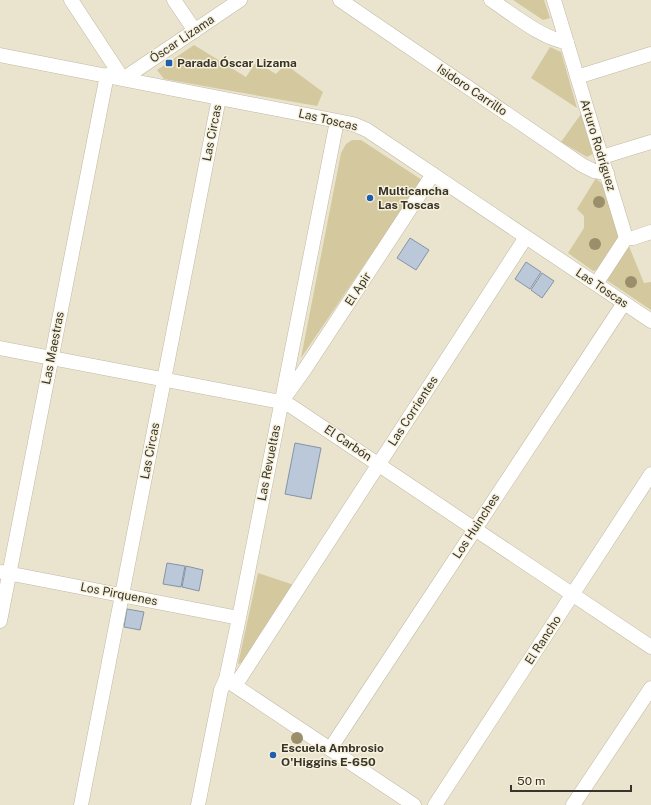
<svg xmlns="http://www.w3.org/2000/svg" width="651" height="805" font-family="'Public Sans',sans-serif">
<style>
.green{fill:#d4c89e}
.building{fill:#bbc8da;stroke:#8693a4}
.lines{fill:none;stroke-linecap:round;stroke-linejoin:round}
.minor-casing{stroke:#bfb9a4;stroke-width:15}
.minor{stroke:#fff;stroke-width:14}
.tree{fill:#9a8f6a}
.poi-dot{fill:#1f5eaf;stroke:#f7f1dc;stroke-width:1.5}
.labels{text-anchor:middle;stroke-width:3;stroke-linejoin:round;paint-order:stroke}
.street-label{font-size:12px;fill:#37342c;stroke:#f7f1dc}
.poi-label{font-size:12px;font-weight:bold;fill:#37342c;stroke:#f7f1dc;text-anchor:start}
</style>
<rect width="100%" height="100%" fill="#eae4cf"/>
<path class="green" d="M513,0H544L550,18L543,20Z
M194,45L246,77L256,62L276,74L285,64L323,92L317,106L164,79L157,70Z
M550,47L561,52L577,108L531,78Z
M581,114L593,154L587,157L561,142Z
M352,140H361L422,180L301,358L341,153L346,144Z
M596,178L605,187L618,230V240L600,269L593,271L568,253L584,228V216L577,209Z
M628,244L644,283L651,282V310L605,279Z
M258,573L294,585L245,662L238,664Z"/>
<path class="building" d="M410,238L429,250L416,270L397,258Z
M526,262L541,272L530,289L515,279Z
M542,273L554,281L542,298L531,290Z
M295,443L321,448L311,499L285,494Z
M167,563L185,566L181,587L163,584Z
M186,566L203,570L199,591L182,587Z
M127,609L144,612L140,630L124,627Z"/>
<g class="lines">
<g class="minor-casing">
<path id="minor" d="M71,0L123,79L240,0
M174,0L195,31
M340,0L582,165L594,171L607,173
M491,0C511,13 544,40 567,42
M554,0L626,238
M0,55L353,124L367,130L651,321
M577,77L651,54
M602,157L651,142
M626,238H633L651,232
M596,284L626,238
M0,348L281,402L291,406L651,647
M285,397L305,369L433,174
M2,572L239,618
M0,621L107,75
M228,681L414,805
M235,686L526,237
M330,749L624,303
M81,805L219,98
M198,805L221,690L226,679L239,618L337,121
M435,805L651,474
M573,805L651,688"/>
</g>
<use href="#minor" class="minor"/>
</g>
<g class="tree">
<circle cx="599" cy="202" r="6"/>
<circle cx="595" cy="244" r="6"/>
<circle cx="631" cy="282" r="6"/>
<circle cx="297" cy="738" r="6"/>
</g>
<g class="poi-dot">
<rect x="165" y="59" width="8" height="8" rx="2"/>
<circle cx="370" cy="198" r="4"/>
<circle cx="273" cy="755" r="4"/>
</g>
<g class="labels">
<g class="street-label">
<text transform="translate(182 39) rotate(-34)" y="4">Óscar Lizama</text>
<text transform="translate(472 90) rotate(34)" y="4">Isidoro Carrillo</text>
<text transform="translate(328 120) rotate(13)" y="4">Las Toscas</text>
<text transform="translate(212 133) rotate(-79)" y="4">Las Circas</text>
<text transform="translate(598 145) rotate(73)" y="4">Arturo Rodríguez</text>
<text transform="translate(602 288) rotate(34)" y="4">Las Toscas</text>
<text transform="translate(358 289) rotate(-57)" y="4">El Apir</text>
<text transform="translate(53 348) rotate(-79)" y="4">Las Maestras</text>
<text transform="translate(413 411) rotate(-57)" y="4">Las Corrientes</text>
<text transform="translate(348 443) rotate(34)" y="4">El Carbón</text>
<text transform="translate(150 451) rotate(-79)" y="4">Las Circas</text>
<text transform="translate(269 463) rotate(-79)" y="4">Las Revueltas</text>
<text transform="translate(476 526) rotate(-57)" y="4">Los Huinches</text>
<text transform="translate(119 594) rotate(11)" y="4">Los Pirquenes</text>
<text transform="translate(543 640) rotate(-57)" y="4">El Rancho</text>
</g>
<g class="poi-label">
<text x="177" y="67">Parada Óscar Lizama</text>
<text x="378" y="195">Multicancha<tspan x="378" dy="14">Las Toscas</tspan></text>
<text x="281" y="752">Escuela Ambrosio<tspan x="281" dy="14">O'Higgins E-650</tspan></text>
</g>
</g>
<path d="M511 785v6h120v-6" fill="none" stroke="#37342c" stroke-width="2"/>
<text x="517" y="785" font-size="12" fill="#37342c" stroke="#f7f1dc" stroke-width="3" paint-order="stroke">50 m</text>
</svg>
